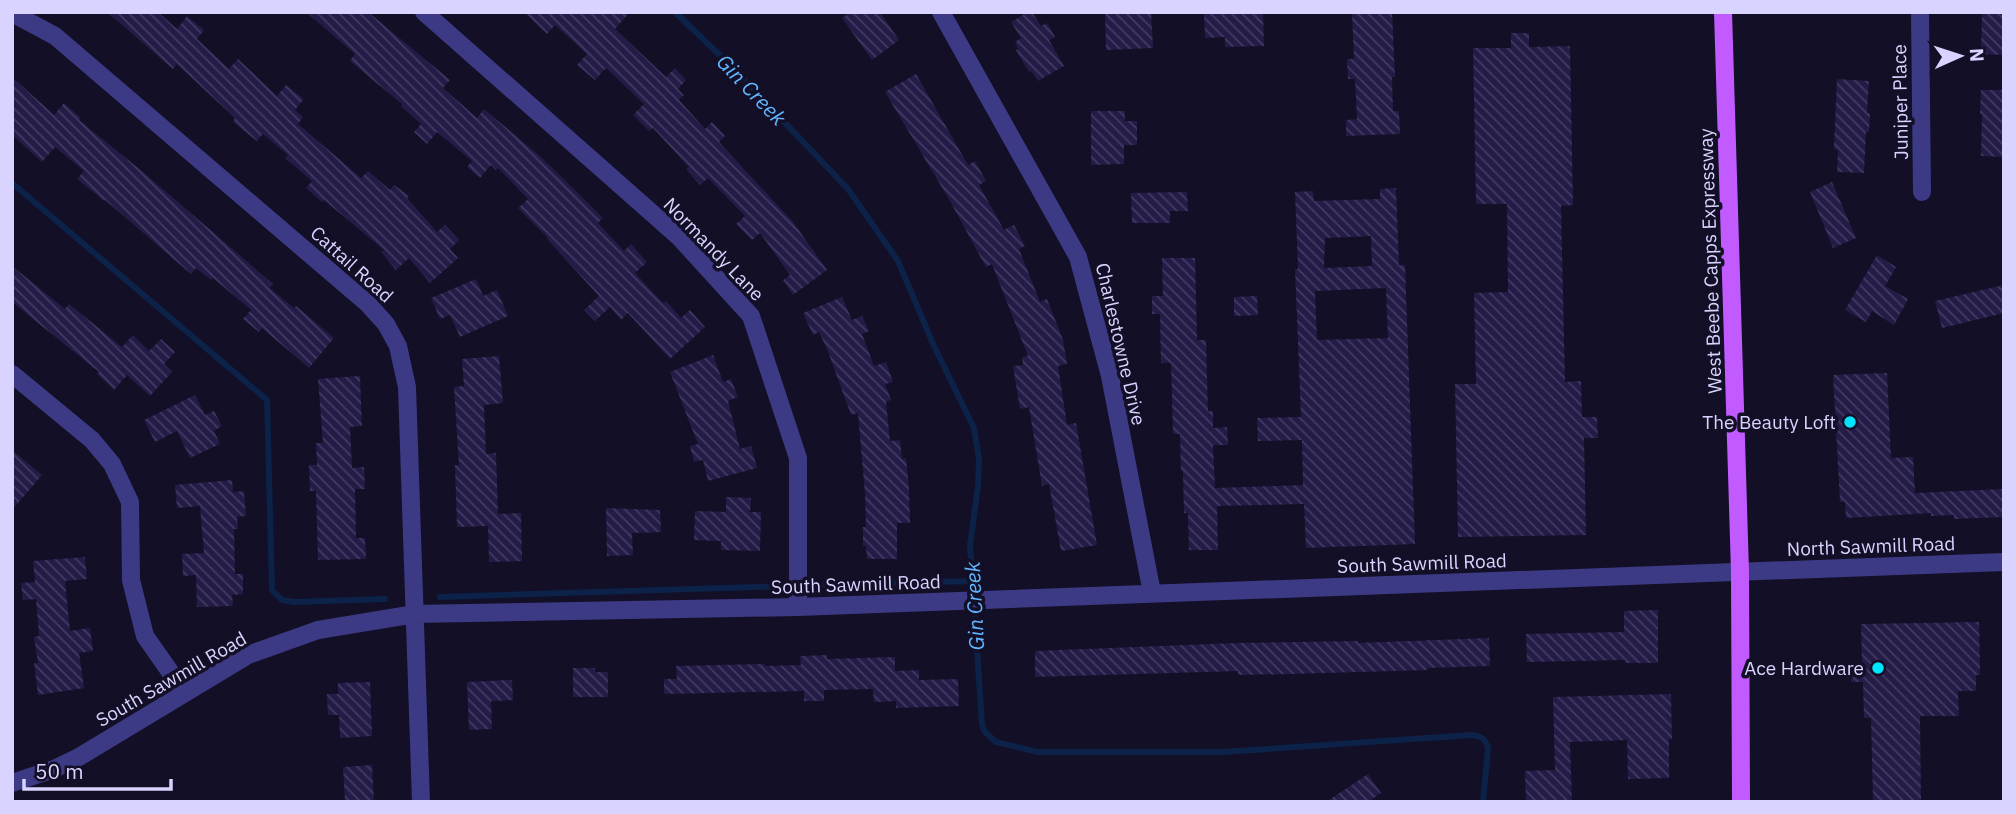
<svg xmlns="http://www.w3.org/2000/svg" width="2016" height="814" font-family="'IBM Plex Sans',sans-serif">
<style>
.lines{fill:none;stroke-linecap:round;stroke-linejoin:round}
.stream{stroke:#0c2248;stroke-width:6}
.building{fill:url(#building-back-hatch);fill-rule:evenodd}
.minor{stroke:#3d3a85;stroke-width:18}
.major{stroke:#c25bff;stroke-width:18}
.poi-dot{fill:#00e5ff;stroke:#130f26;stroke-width:2.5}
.labels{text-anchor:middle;stroke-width:7;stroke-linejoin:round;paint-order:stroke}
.street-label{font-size:19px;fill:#d9d4ff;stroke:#130f26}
.poi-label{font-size:19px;fill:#d9d4ff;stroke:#130f26;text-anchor:end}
.water-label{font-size:21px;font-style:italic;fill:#62b6ff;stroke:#130f26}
</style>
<defs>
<pattern id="building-back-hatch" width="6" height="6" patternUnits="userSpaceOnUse" patternTransform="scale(1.75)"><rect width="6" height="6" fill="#241b47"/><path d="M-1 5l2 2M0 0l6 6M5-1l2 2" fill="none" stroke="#433b63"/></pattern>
</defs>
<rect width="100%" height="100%" fill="#130f26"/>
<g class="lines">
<path class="stream" d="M675,12L731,66L848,189L898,261L934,346L974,428L979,459L978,486L970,545L982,725L985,732L996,742L1038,752H1223L1471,735C1481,736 1485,738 1488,748L1483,802
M12,183L267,400L272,590L282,600L295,602L385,599
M823,585L972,581
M440,597L787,586"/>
</g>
<path class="building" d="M107,12H158L177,29L187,16L204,30L197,39L229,69L238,59L277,96L286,85L304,99L295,110L303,117L298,124L361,178L368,171L390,190L394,185L409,196L407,198L437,232L445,225L459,240L450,249L458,258L430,283L409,258L396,270L381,252L384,250L324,200L322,202L306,188L312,181L285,158L288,155L263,134L257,141L233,122L235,118L177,64L173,69Z
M306,12H368L450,80L443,88L477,118L484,109L542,158L603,218L598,223L624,251L631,244L647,262L635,273L663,303L666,301L681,318L690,310L705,327L670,359L628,313L621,320L610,307L595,321L584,310L599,296L547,239L548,238L518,208L528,199L498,168L496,170L491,165L480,178L467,167L472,161L437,132L427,144L414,132L421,124L401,106L402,104L350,61L355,54Z
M524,12H630L615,29L666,77L675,68L686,80L678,89L684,95L679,100L705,129L712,122L725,136L719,142L793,222L827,270L793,295L783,280L790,275L760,233L752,240L736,224L745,216L708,178L700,185L686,169L689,167L653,128L649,131L633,115L644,104L606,68L595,80L577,65L587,54L555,25L547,34Z
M850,12H880L899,40L872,60L842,18Z
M1028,12H1032L1041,26L1047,23L1055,37L1049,40L1064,66L1038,81L1031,71L1029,72L1016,50L1018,49L1015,42L1021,38L1011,22Z
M1105,12H1151L1153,48L1106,50Z
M1204,12H1263L1264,46L1225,47V37L1205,38Z
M1352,12H1392L1395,77H1392L1393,111H1399L1400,134L1346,136V120L1357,119L1355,79H1348L1347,59H1354Z
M1982,12H2004V55L1981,54Z
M1511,33H1529V47L1570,46L1573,205L1561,206L1565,382L1581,381L1582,417H1597L1598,438H1584L1586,535L1458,537L1455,384H1476L1474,293L1508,292L1507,204H1476L1473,48H1511Z
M916,74L968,165L975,161L986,181L979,185L1004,230L1014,225L1025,246L1019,249L1040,302L1047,299L1063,340L1067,364L1058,366L1067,425L1076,423L1097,545L1061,551L1049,484L1042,486L1029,407L1020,409L1013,366L1023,365L1022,357L1028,356L992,264L986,267L950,201L885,92Z
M12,77L54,115L64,103L81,118L79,120L143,172L273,284L270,288L294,308L296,306L334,338L309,368L262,328L259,332L243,319L251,310L213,278L211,280L196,268L191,274L105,200L104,201L77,179L84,171L55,147L42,162L12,135Z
M1837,79L1869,81L1867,113H1870L1869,132H1866L1864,173L1837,172L1838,150L1834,149Z
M1981,90H2004V157L1981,156L1982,114H1980Z
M1091,111H1125V121H1137V145H1124V164L1091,165Z
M1832,182L1856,238L1833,248L1810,192Z
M1396,188L1399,265H1405L1415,544L1306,548L1304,504L1217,506L1218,550H1189L1188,513H1184L1183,471H1181L1180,434H1173L1171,363H1161L1160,314H1152V296H1163L1162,258H1195L1197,340H1206L1208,411H1213V428L1227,427L1228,445H1213L1215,488L1303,485L1302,440L1258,441L1257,418L1301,417L1295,269H1298L1295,192L1313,191L1314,201L1380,199V189ZM1371,236L1372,266L1324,268L1325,238ZM1386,288L1388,338L1317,340L1315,291Z
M1187,192L1188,211H1170V223H1132L1131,193Z
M1877,255L1896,267L1885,286L1908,299L1894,325L1872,311L1866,322L1845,310Z
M12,266L65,309L69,304L122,347L133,335L149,351L161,339L175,352L164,364L172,372L150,396L127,375L114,390L97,374L99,372L12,302Z
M476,279L483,296L497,290L508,316L460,337L450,315L440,319L431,298Z
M2004,285V313L1942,328L1935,301Z
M1257,296L1258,315L1234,316V297Z
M842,297L852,320L862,316L869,331L862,334L874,366L886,362L893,382L885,384L891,400L886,402L890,441L900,440L902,459L906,458L909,488L910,523H897V559H867L866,546H863V527H866L865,494L858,413L851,415L827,349L819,332L813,335L803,313Z
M713,355L723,382L731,379L738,397L728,401L740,449L751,446L757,468L708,481L703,460L694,462L690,446L698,444L670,372Z
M499,356L503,403L484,405L486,454L496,453L498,514L521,513L522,561L489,562L488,526L457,527L455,465H459L454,387L464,386L462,359Z
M1887,373L1891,458L1913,457L1915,493L2004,489V517L1954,519V515L1931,516V513L1846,518L1845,502H1840L1833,375Z
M360,376L362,426L350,427L352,468L364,467L365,489H355L356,538H365L366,559L318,560L316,491H310L309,465H317L316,443H323L318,379Z
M195,395L205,415L214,411L222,426L214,431L220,444L190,458L177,431L155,442L144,420Z
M12,450L42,475L12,510Z
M232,480L233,492L244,491L246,516L237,517L238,529H234L235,574H243V594L232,595L233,606L197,607L196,575L183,576L182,554L204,553L200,506L177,508L175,485Z
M726,497L751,498L750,512H761L760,551L721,550V541L694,540L695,511L726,512Z
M606,508L660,510L661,532L632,533L633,555L607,556Z
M85,557L87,579L65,581L70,631L90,628L93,651L79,653L84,688L38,695L34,663H38L34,637L39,636L36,599L23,600L21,583L35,582L33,561Z
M1658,610V663H1625V660L1527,662L1526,634L1624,632V611Z
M1979,622L1980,675H1976V691H1958L1959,716H1920L1921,802H1873L1871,718H1864L1863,682H1851V662H1862L1861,624Z
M1489,638L1490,666L1427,668V670L1291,674L1238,675V671L1035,677V651L1237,643L1358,641V643Z
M827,655V659L895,657V671L919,670V680L958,679L959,706L896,708V701L874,702L873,689L824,690V701H804V691L664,694V679H677L676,666L764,664L765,666L801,665L800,656Z
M573,668H595V672H608V697H573Z
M512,680L513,700L491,701L492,729L469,730L467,682Z
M370,682L372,736L340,738L339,715H328L327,694H338V683Z
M1671,694L1672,739H1669V778L1628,779L1627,740L1570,742L1572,802H1526L1525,771L1555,770L1553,697Z
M372,765L374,802H345L343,767Z
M1368,774L1381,793L1368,802H1326Z"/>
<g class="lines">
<path class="minor" d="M424,12L679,237L751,316L798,458V607
M941,12L1078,257L1110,376L1152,593
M1920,12L1922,192
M12,13L55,36L368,304L386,324L398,346L407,387L421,802
M12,374L92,440L112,464L130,502L131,580L145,636L185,693
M12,783L54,769L79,757L248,655L318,630L415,614L798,607L2004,562"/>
<path class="major" d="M1723,12L1740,572L1741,802"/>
</g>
<g class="poi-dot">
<circle cx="1850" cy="422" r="7"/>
<circle cx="1878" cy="668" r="7"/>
</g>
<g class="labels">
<g class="street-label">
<text transform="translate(1900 102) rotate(-91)" y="7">Juniper Place</text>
<text transform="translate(714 249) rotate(46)" y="7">Normandy Lane</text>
<text transform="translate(1710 261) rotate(-92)" y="7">West Beebe Capps Expressway</text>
<text transform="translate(352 264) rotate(42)" y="7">Cattail Road</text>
<text transform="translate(1121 344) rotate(77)" y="7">Charlestowne Drive</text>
<text transform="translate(1871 546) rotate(-2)" y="7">North Sawmill Road</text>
<text transform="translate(1422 563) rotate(-2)" y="7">South Sawmill Road</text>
<text transform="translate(856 584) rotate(-2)" y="7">South Sawmill Road</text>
<text transform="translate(171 679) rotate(-30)" y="7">South Sawmill Road</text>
</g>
<g class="poi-label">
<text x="1836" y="429">The Beauty Loft</text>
<text x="1864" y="675">Ace Hardware</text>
</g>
<g class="water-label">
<text transform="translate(751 90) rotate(46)" y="7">Gin Creek</text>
<text transform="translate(975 606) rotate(-93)" y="7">Gin Creek</text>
</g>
</g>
<rect width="2016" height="814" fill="none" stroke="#d9d4ff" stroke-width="28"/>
<g transform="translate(1960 56) rotate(87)" stroke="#130f26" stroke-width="5" paint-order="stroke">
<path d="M0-5L12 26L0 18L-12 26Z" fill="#d9d4ff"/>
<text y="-10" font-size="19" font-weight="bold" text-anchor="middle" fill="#d9d4ff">N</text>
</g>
<path d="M24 779v10h147v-10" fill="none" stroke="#d9d4ff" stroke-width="3.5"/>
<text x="35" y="779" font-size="21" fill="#d9d4ff" stroke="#130f26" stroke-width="5" paint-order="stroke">50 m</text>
</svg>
